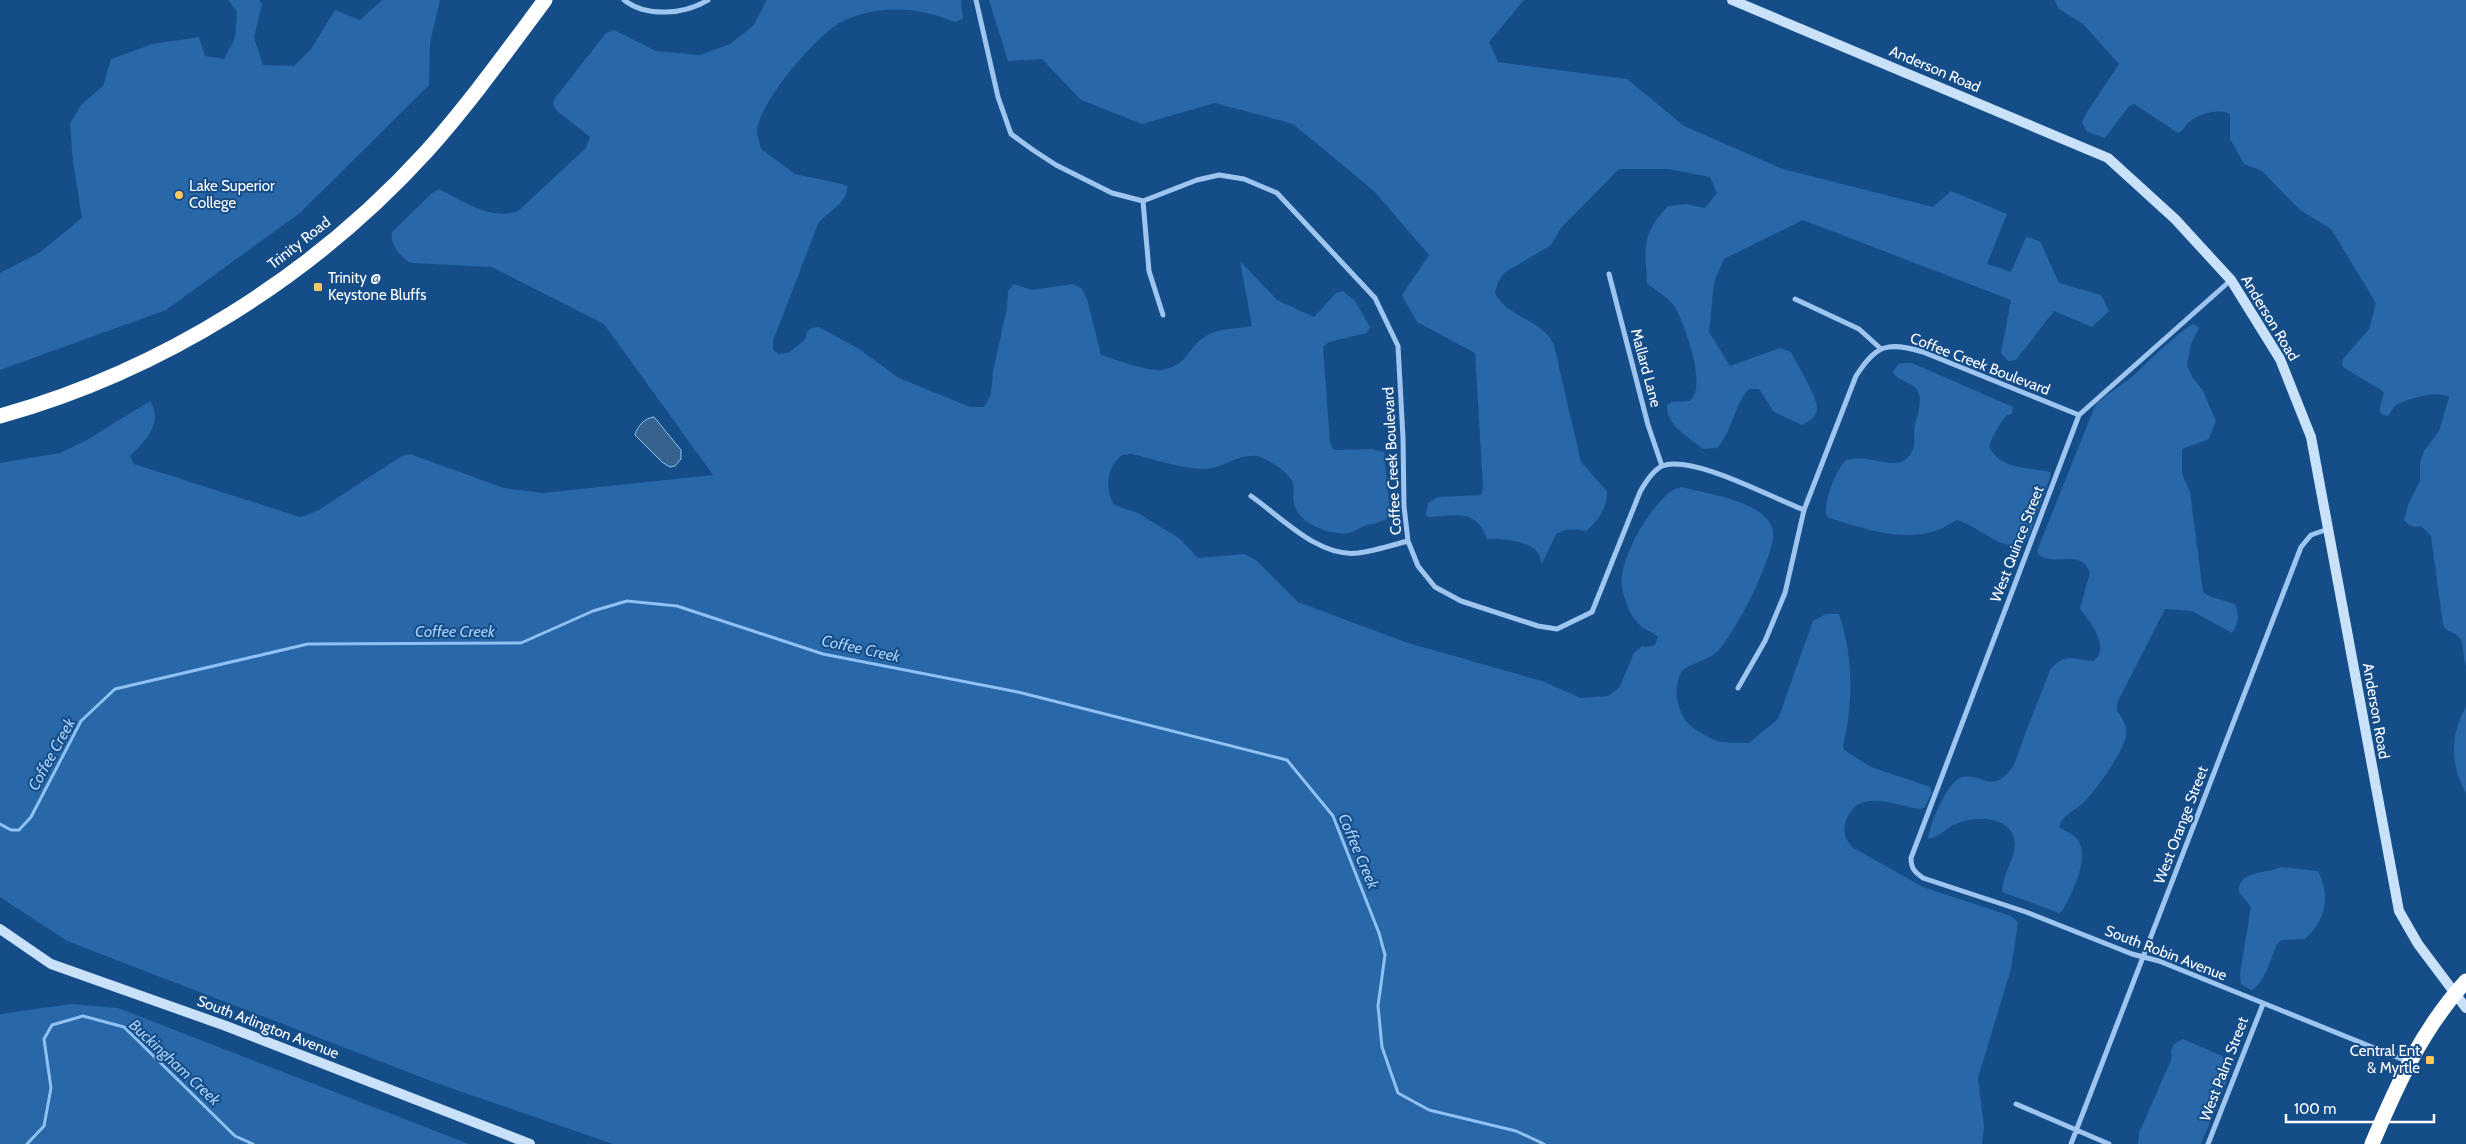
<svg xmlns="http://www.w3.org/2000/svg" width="2466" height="1144" font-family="Cabin,sans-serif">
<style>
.green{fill:#2867a8}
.water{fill:#38628e;stroke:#8fc1f2}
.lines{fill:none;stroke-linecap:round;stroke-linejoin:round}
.stream{stroke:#8fc1f2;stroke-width:3}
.street{stroke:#9dc5ef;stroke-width:5}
.secondary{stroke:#cae1fa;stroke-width:10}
.highway{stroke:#fff;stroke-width:15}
.poi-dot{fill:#ffc85b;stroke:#154d89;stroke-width:2}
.labels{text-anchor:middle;stroke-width:4;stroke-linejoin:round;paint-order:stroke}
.street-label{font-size:15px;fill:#fff;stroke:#154d89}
.poi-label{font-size:15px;fill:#fff;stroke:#154d89;text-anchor:start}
.water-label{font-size:16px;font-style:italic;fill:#a8cff6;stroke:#154d89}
</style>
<rect width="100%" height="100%" fill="#154d89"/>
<path class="green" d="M228,0H259L262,4L254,38L263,65L294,66L311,49L335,10L360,20L382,0H440L430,43L429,85L300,213L166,310L0,370V273L39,253L82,218L73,162L70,124L81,105L103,86L111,59L153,44L199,37L205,56L224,59L235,38L237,12Z
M767,0H961L963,19L955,22C919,7 879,4 843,21C817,34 759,102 757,131C757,136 760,144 761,149L795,174L842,184L847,186C849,203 826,212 818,224L773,341V350L779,354L790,352L805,339L807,332L811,328L819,327L859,349L899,378L970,407H984L991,394L993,371L1007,308L1008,291L1014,284L1032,290L1072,284L1081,288L1087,299L1101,355C1113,359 1150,372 1161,370C1189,365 1186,350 1203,338C1216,328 1236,329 1252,326L1240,261L1277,300L1314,317L1336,293L1343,291L1355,301L1370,327L1367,333L1329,342L1323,347L1330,443L1333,449L1337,450L1372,449L1384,452L1390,516C1381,524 1373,522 1362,527C1358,529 1353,532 1349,533C1332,536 1303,525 1296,509C1291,500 1295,492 1293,483C1289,472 1268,459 1257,456C1238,453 1221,470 1202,469C1179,468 1154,459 1131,454L1122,455C1107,467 1104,488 1114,505L1138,513L1180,539L1198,558L1245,554L1257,561L1298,602L1405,642L1542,681L1581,698L1608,696L1619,688L1634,653L1642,646L1648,647L1655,645L1658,637C1653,632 1647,631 1642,627C1630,617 1625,602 1622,587C1616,563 1657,489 1682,487C1707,494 1749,499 1766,518C1769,521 1773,527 1773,531C1776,554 1735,634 1718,651C1709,660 1687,665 1682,671C1673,685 1676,705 1684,718C1688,726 1707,737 1715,740C1723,744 1739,742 1749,743L1778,719L1813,621L1826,614H1839C1853,657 1854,702 1843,746L1844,750L1871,767L1922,784L1930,787L1932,792L1925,807L1921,809C1898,807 1860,787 1847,818C1842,830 1844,837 1852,847L1923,887L2011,916L2018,922L2011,969L1978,1078L1984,1127L1982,1144H613L439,1084L67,941L0,897V463L60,453L87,440L150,401C164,423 145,441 130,456L134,464L300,517L317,511L402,456L410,454L504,488L543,493L713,475L604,324L492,267L411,263C401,257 390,246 392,232L432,193L439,189C463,201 491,221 518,211L586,148L590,137L556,110L553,104L555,98L606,33L614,30L656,51L700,55L730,44L753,26Z
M989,0H1524L1489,42L1498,62L1627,79L1684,126L1783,169L1933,207L1951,191L2007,214L1987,264L2011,272L2026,237L2040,241L2059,283L2101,295L2109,311L2092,327L2054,311L2016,360L2008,361L2001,353L2011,300L1803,220L1724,259L1714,282L1709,332L1730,366L1780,348L1791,352C1797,365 1818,397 1817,409C1816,418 1809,421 1802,425L1774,412L1759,389H1749C1733,406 1733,431 1717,448L1703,449C1689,437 1666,426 1667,405L1671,402L1689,401C1709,390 1684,321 1674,306C1668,296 1655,291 1647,283C1645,247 1641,235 1668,206L1686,204L1705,208L1717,193L1710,177L1669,169H1619L1561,228L1551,245L1504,273L1498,282L1495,293C1507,318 1543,319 1554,345L1581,462L1607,491C1608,506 1598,522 1586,531C1577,529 1565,528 1556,534L1542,564C1541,561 1540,556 1538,553C1531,541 1500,538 1487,539C1476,508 1456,516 1429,517L1426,515L1428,503L1438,497L1481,495L1483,487L1475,353L1417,322L1402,295L1429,255L1374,191L1293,124L1215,103L1142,124L1081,100L1042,59L1008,61Z
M2055,0H2466V666C2462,658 2465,644 2459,637C2454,632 2446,632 2443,625L2431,536L2421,526C2413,528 2410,526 2404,520L2408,505L2420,481V462L2424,451L2439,431L2449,397C2437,390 2411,398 2398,404C2394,406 2391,412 2388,416L2383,415L2379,411L2384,393L2381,390L2346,369L2342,365L2343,359L2369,329L2376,303L2331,229L2300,210L2262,171L2244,164L2230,139V114C2219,108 2199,114 2189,122C2184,126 2184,131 2178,133L2134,104L2129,106L2105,138L2087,132L2082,122L2087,112L2119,64L2084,25L2058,8Z
M2193,324L2199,328L2191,344L2187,365L2192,377L2202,389L2216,421L2209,439L2182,449V474L2190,492L2203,592L2211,597L2235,604C2239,614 2239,624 2232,633L2192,611L2165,609L2117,703V711C2122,717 2128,727 2126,736C2123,752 2097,789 2085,801C2077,810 2059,816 2060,828C2066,831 2073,834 2077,839C2091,855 2072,895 2062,911L2059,913L2002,892C2002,876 2015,858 2015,844C2014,816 1976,816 1958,823C1946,827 1942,836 1928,839C1930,824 1947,781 1962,777C1981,773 1990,792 2008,773C2017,763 2020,747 2025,734C2033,713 2042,692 2050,670C2065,652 2073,660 2094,661C2110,646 2091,623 2080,609L2090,572C2088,569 2085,564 2082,562C2068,554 2045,567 2037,551L2095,406C2106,394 2121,386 2134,375C2153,358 2171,338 2193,324Z
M1905,363H1912L2013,407L2012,414L2007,415C1999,424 1994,434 1989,446C1999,470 2029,467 2050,472L2051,475L2028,538L2022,546C1997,548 1980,527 1957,520C1949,524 1941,530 1932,532C1897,541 1863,528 1829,518L1826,514C1825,498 1835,472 1846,460C1852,459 1859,458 1865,459C1884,461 1907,472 1914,446C1915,439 1913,431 1915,424C1918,414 1923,399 1917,390C1911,381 1897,381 1893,372L1898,364Z
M2466,707V793C2450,766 2450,734 2466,707Z
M2281,867L2318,871C2331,896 2326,920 2305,939L2282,940L2277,944C2271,957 2265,984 2251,990L2241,984L2240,974L2251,907C2248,902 2240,895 2239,891C2237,871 2270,873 2281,867Z
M71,1004L118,1008L469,1144H0V1014Z
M2183,1039L2222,1056L2231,1066L2229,1076L2201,1144H2138L2139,1133L2172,1058L2171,1051L2174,1044Z"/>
<path class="water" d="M654,417L681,450V459L675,466L670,467L662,462L635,435C637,426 645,418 654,417Z"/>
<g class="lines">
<path class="stream" d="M0,824L11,830H19L31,817L81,721L115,689L308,644L521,643L593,611L627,601L677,606L823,654L1018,692L1287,760L1333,816L1379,933L1385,955L1378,1006L1382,1047L1398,1093L1429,1110L1516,1131L1544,1144
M27,1144L44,1126L51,1088L44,1039L52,1025L83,1016L124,1027L235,1136L253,1144"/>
<path class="street" d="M624,0C647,18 685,14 708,0
M976,0L998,97L1011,134L1033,150L1056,165L1112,193L1143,201L1197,180L1219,175L1244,179L1277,193L1375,298L1398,346L1403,438L1404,506L1408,541L1418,566L1435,587L1461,601L1538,626L1557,629L1592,612L1640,492C1645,483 1652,471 1662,466C1692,454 1772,498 1804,510L1856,376C1876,345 1887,341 1923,352L2079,415
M1143,201L1149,271L1163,315
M1609,274L1648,425L1662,466
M2231,280L2079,415L1911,858C1911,869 1915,872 1923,878L2026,912L2132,954L2159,961L2409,1062
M1795,299L1859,329L1880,348
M1251,496C1281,517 1319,558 1358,553C1375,551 1392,545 1408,541
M1738,688L1765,641L1785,593L1804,510
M2016,1104L2109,1144
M2071,1144L2301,547L2311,535L2328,529
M2208,1144L2263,1004"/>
<path class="secondary" d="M1732,0L2108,158L2175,219L2231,280L2280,359L2311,437L2399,911L2418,944L2466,1008
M0,929L51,964L226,1026L530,1144"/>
<path class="highway" d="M0,416C162,371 313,276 426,152C469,104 507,51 545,0
M2372,1144C2397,1085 2422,1029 2466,981"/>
</g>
<g class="poi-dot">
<circle cx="179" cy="195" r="5"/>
<rect x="313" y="282" width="10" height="10" rx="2.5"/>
<rect x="2425" y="1055" width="10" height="10" rx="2.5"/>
</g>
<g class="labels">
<g class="street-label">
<text transform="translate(1935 69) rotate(23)" y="5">Anderson Road</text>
<text transform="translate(299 243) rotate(-38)" y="5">Trinity Road</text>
<text transform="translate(2270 318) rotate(59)" y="5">Anderson Road</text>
<text transform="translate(1980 364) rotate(21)" y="5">Coffee Creek Boulevard</text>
<text transform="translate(1646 368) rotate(75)" y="5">Mallard Lane</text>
<text transform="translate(1392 461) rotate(-93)" y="5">Coffee Creek Boulevard</text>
<text transform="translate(2017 544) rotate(-69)" y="5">West Quince Street</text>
<text transform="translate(2376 711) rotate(80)" y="5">Anderson Road</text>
<text transform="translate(2181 825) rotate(-69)" y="5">West Orange Street</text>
<text transform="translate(2166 953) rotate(21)" y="5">South Robin Avenue</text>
<text transform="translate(268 1027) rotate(21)" y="5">South Arlington Avenue</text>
<text transform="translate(2224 1069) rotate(-69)" y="5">West Palm Street</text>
</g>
<g class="poi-label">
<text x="189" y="191">Lake Superior<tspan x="189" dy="17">College</tspan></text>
<text x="328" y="283">Trinity @<tspan x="328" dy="17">Keystone Bluffs</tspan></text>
<text x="2420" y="1056" text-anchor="end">Central Ent<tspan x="2420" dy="17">&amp; Myrtle</tspan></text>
</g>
<g class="water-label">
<text x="455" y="637">Coffee Creek</text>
<text transform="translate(861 648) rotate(12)" y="6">Coffee Creek</text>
<text transform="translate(51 754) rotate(-61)" y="6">Coffee Creek</text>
<text transform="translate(1359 851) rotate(67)" y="6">Coffee Creek</text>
<text transform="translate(175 1062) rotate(43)" y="6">Buckingham Creek</text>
</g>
</g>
<path d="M2286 1114v8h148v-8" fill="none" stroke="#ffffff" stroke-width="2.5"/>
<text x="2294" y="1114" font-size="15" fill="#ffffff" stroke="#154d89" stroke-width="4" paint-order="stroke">100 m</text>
</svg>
